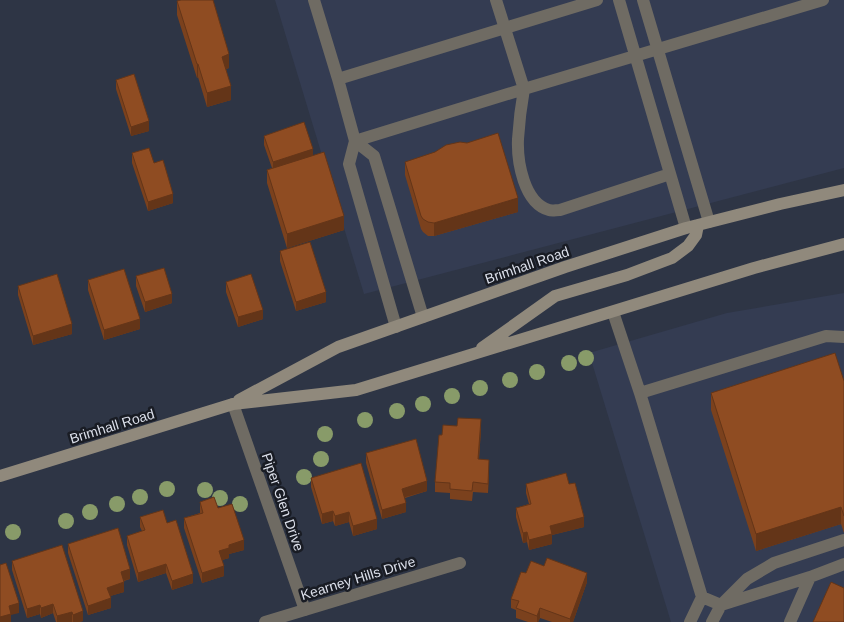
<svg xmlns="http://www.w3.org/2000/svg" width="844" height="622" font-family="Helvetica,sans-serif">
<style>
.built{fill:#343c52}
.lines{fill:none;stroke-linecap:round;stroke-linejoin:round}
.lane{stroke:#6f6b63;stroke-width:12}
.street{stroke:#6f6b63;stroke-width:12}
.secondary{stroke:#90897c;stroke-width:12}
.tree{fill:#889b69}
.wall{fill:#7b411d}
.shaded-wall{fill:#643518}
.building{fill:#8f4c22;stroke:#643518}
.labels{text-anchor:middle;stroke-width:5;stroke-linejoin:round;paint-order:stroke}
.street-label{font-size:14px;fill:#dbdfea;stroke:#191c24}
</style>
<rect width="100%" height="100%" fill="#2e3545"/>
<path class="built" d="M275,0H844V168L364,294Z
M844,293V622H671L589,353L727,313Z"/>
<g class="lines">
<path class="lane" d="M314,0L338,79L355,141L349,164L396,327
M619,0L686,228
M643,0L709,222
M338,79L597,0
M355,141L524,89L496,0
M355,141L374,156L423,317
M670,174L560,210C556,210 552,211 549,210C524,203 517,162 518,139C519,123 521,106 524,89L823,0
M613,312L640,393L702,597L721,605L810,577L844,564
M640,393L826,336L844,337
M690,622L702,597
M712,622L721,605L747,579L774,563L844,540
M790,622L810,577"/>
<path class="street" d="M233,404L305,610
M265,622L460,563"/>
<path class="secondary" d="M482,348L555,296L627,275L672,258L688,246L696,235L698,225
M239,400L338,347L565,267L686,228L780,204L844,190
M0,476L233,404L356,390L754,268L844,244"/>
</g>
<g class="tree">
<circle cx="586" cy="358" r="8"/>
<circle cx="569" cy="363" r="8"/>
<circle cx="537" cy="372" r="8"/>
<circle cx="510" cy="380" r="8"/>
<circle cx="480" cy="388" r="8"/>
<circle cx="452" cy="396" r="8"/>
<circle cx="423" cy="404" r="8"/>
<circle cx="397" cy="411" r="8"/>
<circle cx="365" cy="420" r="8"/>
<circle cx="325" cy="434" r="8"/>
<circle cx="321" cy="459" r="8"/>
<circle cx="304" cy="477" r="8"/>
<circle cx="167" cy="489" r="8"/>
<circle cx="205" cy="490" r="8"/>
<circle cx="140" cy="497" r="8"/>
<circle cx="220" cy="498" r="8"/>
<circle cx="117" cy="504" r="8"/>
<circle cx="240" cy="504" r="8"/>
<circle cx="90" cy="512" r="8"/>
<circle cx="66" cy="521" r="8"/>
<circle cx="13" cy="532" r="8"/>
</g>
<path class="wall" d="M177,1L229,68L226,69L231,100L207,107L198,77L197,78L177,15Z
M116,80L149,131L131,136L116,89Z
M264,136L313,155L344,230L287,248L267,183V170L272,168L264,145Z
M132,153L173,203L148,211L132,163Z
M405,162L518,212L434,236H428L423,232L421,229L405,175Z
M280,251L326,302L296,311L280,261Z
M136,276L172,303L145,312L136,286Z
M88,280L140,329L104,340L88,290Z
M226,282L263,319L238,327L226,292Z
M18,286L72,334L33,345L18,295Z
M844,381V533L841,524L756,551L711,410V393Z
M481,429L479,460L489,470L488,493L473,492L472,501L450,499V493L435,492V482L442,435Z
M366,453L427,491L405,498L406,512L382,519L366,463Z
M311,478L377,529L353,536L349,522L335,526L333,521L322,524L311,487Z
M526,484H569L584,527L552,535V544L529,550L527,542L523,543L516,517V508L529,504L526,493Z
M200,502L218,508L244,550L229,554V558L222,560L224,576L202,583L184,528V518L200,513Z
M140,517L167,523L193,583L172,590L166,573L138,582L127,545V536L142,531L140,527Z
M68,544L130,579L124,581V592L110,596L111,608L88,615L68,553Z
M12,561L83,621L79,622H56L53,613L41,618L40,614L27,618L12,570Z
M526,573L587,582L573,622H552L540,618L538,622H528L516,618V610L511,608V599Z"/>
<path class="shaded-wall" d="M229,54V68L222,70V57Z
M197,64H198V77L197,78Z
M231,86V100L207,107V93Z
M149,121V131L131,136V127Z
M313,149V158L273,171V162Z
M173,194V203L148,211V202Z
M518,198V212L434,236V223Z
M344,216V230L287,248V234Z
M326,292V302L296,311V302Z
M172,294V303L145,312V302Z
M263,310V319L238,327V317Z
M140,319V329L104,340V330Z
M72,324V334L33,345V336Z
M481,419V429L478,469V459Z
M489,460V470L488,493V484Z
M427,481V491L402,498V489Z
M406,503V512L382,519V510Z
M841,507V524L756,551V534Z
M333,511V521L322,524V514Z
M349,512V522L335,526V516Z
M584,517V527L552,535V544L529,550V540L550,526Z
M377,519V529L353,536V526Z
M527,532V542L523,543V533Z
M244,540V550L229,554V558L219,561V551L229,545Z
M166,564V573L138,582V573Z
M224,566V576L202,583V573Z
M130,569V579L121,581V572Z
M587,573V582L573,622H570V619Z
M193,574V583L172,590V581Z
M124,582V592L107,597V588Z
M111,598V608L88,615V606Z
M19,603V613L11,615V622H0V617L9,606Z
M53,604V613L41,618V608Z
M40,605V614L27,618V609Z
M540,608V618L538,622H537V616Z
M83,611V621L79,622H73V615Z
M72,612V622H57V616Z"/>
<path class="building" d="M181,0H213L229,54L222,57L231,86L207,93L198,64H197L177,1Z
M134,74L149,121L131,127L116,80Z
M304,122L313,149L273,162L264,136Z
M498,133L518,198L434,223L428,222L423,219L421,216L405,162L435,152L446,145L460,142L467,143Z
M149,148L154,163L163,160L173,194L148,202L132,153Z
M324,152L344,216L287,234L267,170Z
M310,242L326,292L296,302L280,251Z
M164,268L172,294L145,302L136,276Z
M124,269L140,319L104,330L88,280Z
M57,274L72,324L33,336L18,286Z
M251,274L263,310L238,317L226,282Z
M835,353L844,381V516L841,507L756,534L711,393Z
M458,418L481,419L478,459L489,460L488,484L473,482L472,491L450,489V483L435,482L439,435H442L443,425L457,426Z
M416,439L427,481L402,489L406,503L382,510L366,453Z
M361,463L377,519L353,526L349,512L335,516L333,511L322,514L311,478Z
M566,473L569,484L575,483L584,517L550,526L552,534L529,540L527,532L523,533L516,508L531,504L526,484Z
M214,497L218,508L232,504L244,540L229,545V548L219,551L224,566L202,573L184,518L203,513L200,502Z
M163,510L167,523L176,520L193,574L172,581L166,564L138,573L127,536L145,530L140,517Z
M118,528L130,569L121,572L124,582L107,588L111,598L88,606L68,544Z
M62,545L83,611L73,615L72,612L57,616L53,604L41,608L40,605L27,609L12,561Z
M547,558L587,573L570,619L540,608L537,616L516,608L519,601L511,599L521,572L526,573L531,561L544,566Z
M6,563L19,603L9,606L11,614L0,617V565Z
M831,582L844,588V622H813Z"/>
<g class="labels">
<g class="street-label">
<text transform="translate(527 265) rotate(-19)" y="5">Brimhall Road</text>
<text transform="translate(112 426) rotate(-17)" y="5">Brimhall Road</text>
<text transform="translate(283 502) rotate(71)" y="5">Piper Glen Drive</text>
<text transform="translate(358 578) rotate(-17)" y="5">Kearney Hills Drive</text>
</g>
</g>
</svg>
